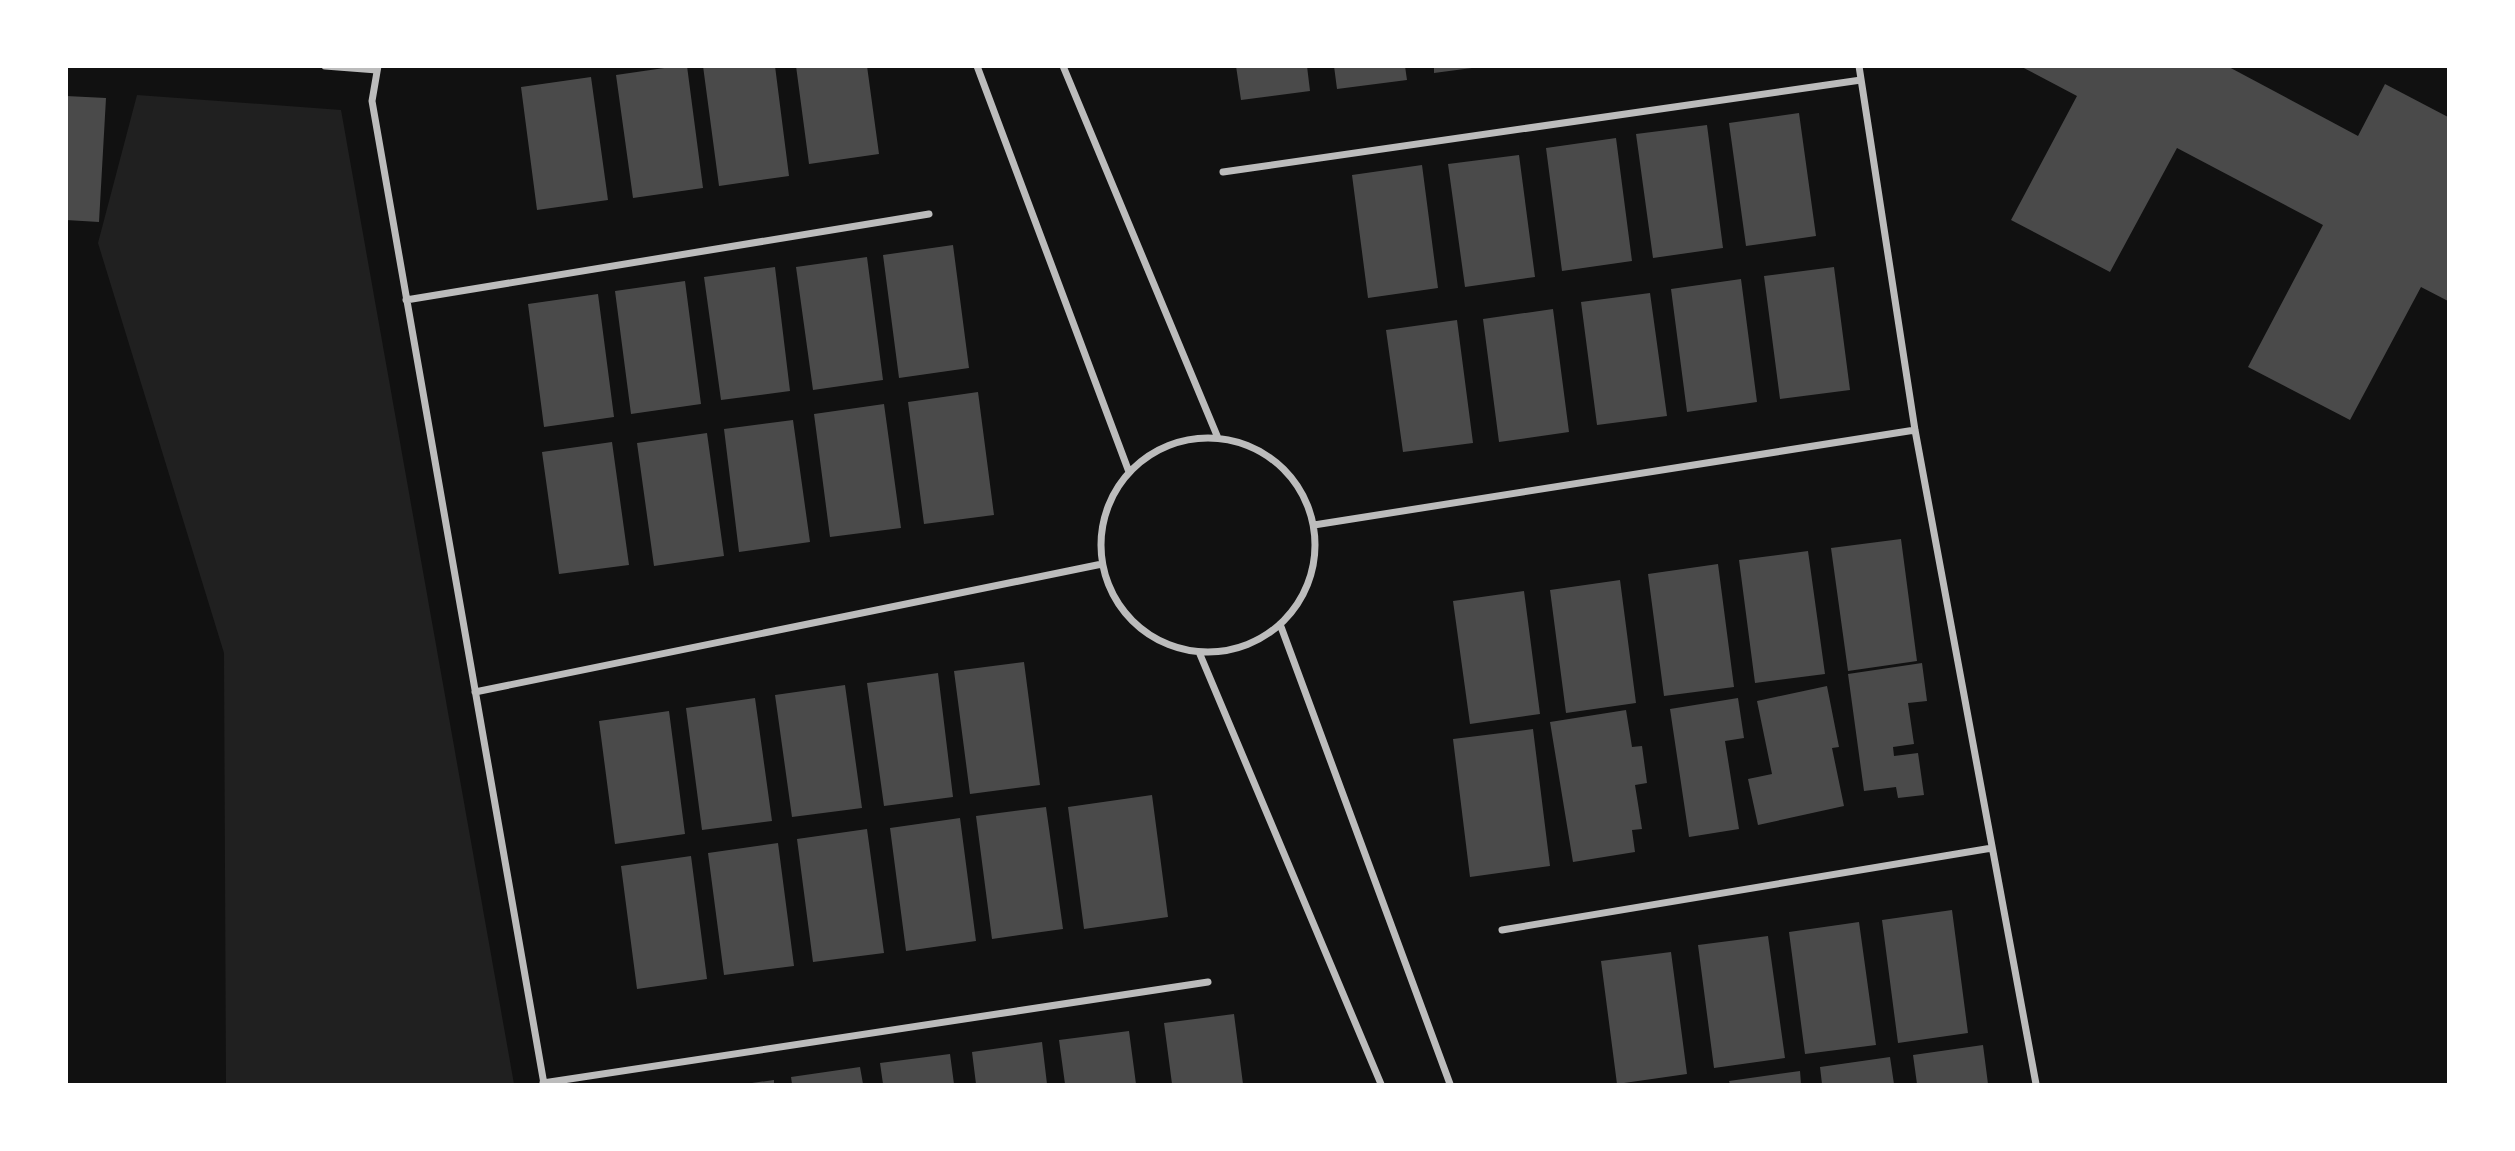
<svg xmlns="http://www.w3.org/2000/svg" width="2515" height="1151" font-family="Karla,sans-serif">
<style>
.green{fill:#202020}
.building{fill:#4a4a4a}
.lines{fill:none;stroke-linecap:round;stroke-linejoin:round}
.minor{stroke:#bcbcbc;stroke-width:7}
</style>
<rect width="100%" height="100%" fill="#111"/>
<path class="green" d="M137,95L341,110L514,1084H226L224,653L98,243Z"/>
<path class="building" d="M678,66H687L703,188L633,198L616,75Z
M703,66H775L789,176L719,186Z
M796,66H867L879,154L809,164Z
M1236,66H1307L1310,91L1241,100Z
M1334,66H1405L1407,80L1337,89Z
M1434,66H1472V68L1434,73Z
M2020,66H2227L2358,136L2385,84L2448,117V301L2421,287L2350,420L2248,367L2323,225L2177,148L2110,272L2011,220L2077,96Z
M591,77L608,200L537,210L521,87Z
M66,96L106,98L99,222L66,220Z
M1799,113L1816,236L1746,246L1729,123Z
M1707,125L1723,248L1653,258L1636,134Z
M1616,138L1632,261L1562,271L1546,148Z
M1519,155L1535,277L1465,287L1448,164Z
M1422,165L1438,288L1368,298L1352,175Z
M953,245L969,368L899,378L883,255Z
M867,257L883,380L813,390L796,267Z
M775,267L790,391L721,400L704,277Z
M1834,267L1850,390L1780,399L1764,276Z
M1741,279L1757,402L1687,412L1671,289Z
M685,281L701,404L631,414L615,291Z
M1650,293L1667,416L1597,425L1581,302Z
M598,294L614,417L544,427L528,304Z
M1553,309L1569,432L1499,442L1483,319Z
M1457,320L1473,443L1403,452L1386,330Z
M978,392L994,515L924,524L908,402Z
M884,404L901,528L830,537L814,414Z
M793,420L810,542L739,552L724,429Z
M707,433L724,556L654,566L637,443Z
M612,442L629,565L559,574L542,452Z
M1901,539L1917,661L1848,671L1831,548Z
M1808,551L1825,674L1755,683L1739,560Z
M1718,564L1734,687L1664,696L1648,574Z
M1620,580L1636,703L1566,713L1550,590Z
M1524,591L1540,714L1470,724L1453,601Z
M1024,662L1040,785L970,794L954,671Z
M1922,663L1927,701L1908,703L1914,744L1893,747L1894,756L1918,753L1924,795L1898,798L1896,787L1864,791L1848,674Z
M938,673L953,797L884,806L867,683Z
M845,685L862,808L792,817L775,695Z
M1827,686L1839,747L1832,748L1844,806L1758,825L1748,779L1772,774L1757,701Z
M755,698L772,821L702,830L686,708Z
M1738,698L1744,738L1725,741L1739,829L1689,837L1670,709Z
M1626,710L1632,747L1642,746L1647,783L1635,785L1642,829L1632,830L1635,852L1573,862L1550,722Z
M669,711L685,834L615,844L599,721Z
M1533,729L1550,866L1470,877L1453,739Z
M1152,795L1168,917L1084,929L1068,807Z
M1046,807L1063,929L992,939L976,816Z
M960,818L976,941L906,951L890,828Z
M867,829L884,953L813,962L797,839Z
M778,843L794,966L724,975L708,853Z
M691,856L707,979L637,989L621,866Z
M1952,910L1968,1033L1898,1043L1882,920Z
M1859,922L1876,1045L1805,1054L1789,932Z
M1768,936L1785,1058L1714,1068L1698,945Z
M1671,952L1687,1074L1617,1084L1601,961Z
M1234,1014L1243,1084H1172L1164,1023Z
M1129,1031L1136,1084H1065L1059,1040Z
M1042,1042L1047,1084H976L972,1052Z
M1983,1045L1988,1084H1917L1913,1055Z
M950,1054L954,1084H883L880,1063Z
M1890,1057L1894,1084H1822L1820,1067Z
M860,1067L863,1084H792L791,1077Z
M1800,1071L1801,1084H1730L1729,1081Z
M774,1080V1084H753L752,1083Z"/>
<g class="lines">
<path class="minor" d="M325,66L377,70
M378,66L372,101L544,1084
M977,66L1129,472
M1063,66L1218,438
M1859,66L1915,430L2036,1084
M1223,172L1861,80
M406,300L929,214
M1101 545a107 107 0 1 1 214 0a107 107 0 1 1-214 0Z
M1314,525L1915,430
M1280,624L1450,1084
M1199,652L1381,1084
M475,692L1102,564
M1502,930L1992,848
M543,1083L1208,982"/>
</g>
<rect width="2515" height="1151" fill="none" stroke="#ffffff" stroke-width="136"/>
</svg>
